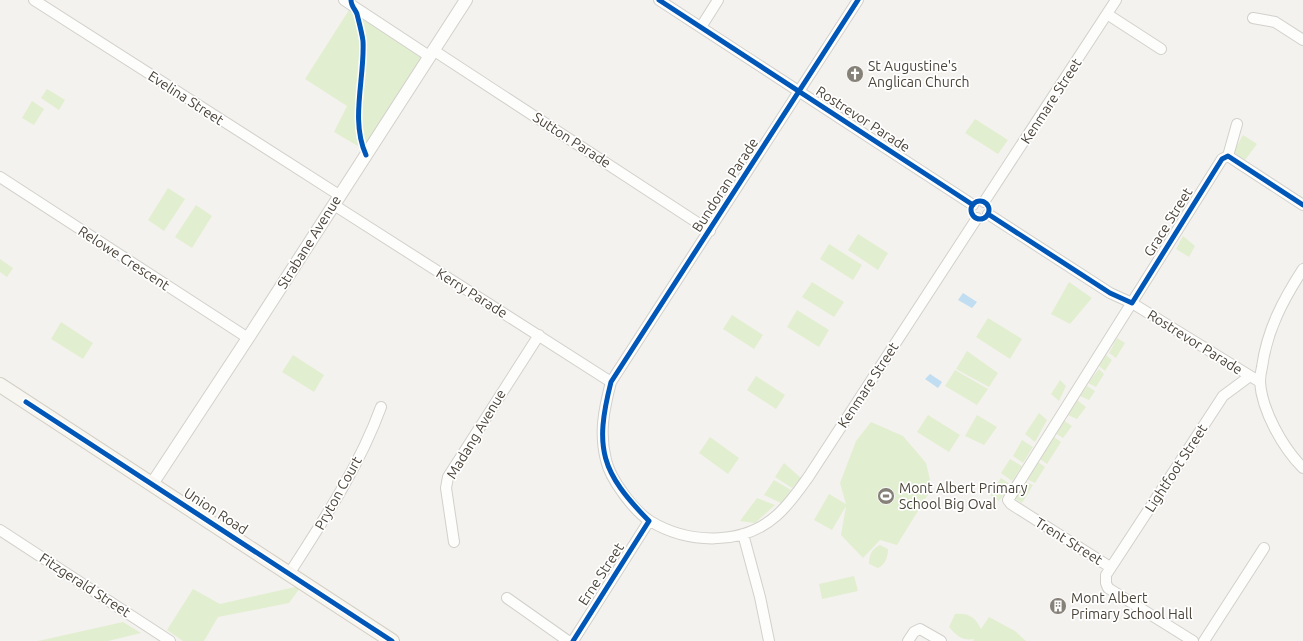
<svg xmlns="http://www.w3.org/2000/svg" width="1303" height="641" font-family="Ubuntu,sans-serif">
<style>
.green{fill:#e1eecf}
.water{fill:#c0ddf1}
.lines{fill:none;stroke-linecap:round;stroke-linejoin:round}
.minor-casing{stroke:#d2d0cb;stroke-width:12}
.tertiary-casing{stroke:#d2d0cb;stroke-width:14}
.secondary-casing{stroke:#d3cfc5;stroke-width:16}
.minor{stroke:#fdfdfc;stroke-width:10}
.tertiary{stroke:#fdfdfc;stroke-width:12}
.secondary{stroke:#f7f6f1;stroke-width:14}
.cycleway-casing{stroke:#fff;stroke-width:8}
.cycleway{stroke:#0057b8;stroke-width:5}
.labels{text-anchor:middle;stroke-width:3.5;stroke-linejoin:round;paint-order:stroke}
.poi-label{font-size:14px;fill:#4b4439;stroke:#fff;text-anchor:start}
.street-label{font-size:14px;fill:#4b4439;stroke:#fff}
</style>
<rect width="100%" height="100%" fill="#f4f2ee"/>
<path class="green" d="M349,10L422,58L363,149L334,132L347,106L305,79Z
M47,89L65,100L59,110L41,98Z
M32,101L44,109L34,125L22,118Z
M975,119L1008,140L998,154L965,133Z
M1243,135L1257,144L1245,160L1233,153Z
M168,188L185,199L164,231L148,220Z
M196,205L212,216L192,248L175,237Z
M858,234L888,253L878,270L848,250Z
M1183,236L1195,246L1189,257L1176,249Z
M829,244L862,265L853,280L820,259Z
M0,259L13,268L7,277L0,272Z
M812,282L844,302L834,317L802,297Z
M1069,282L1092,298L1070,324L1051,314Z
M797,310L829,330L819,347L787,327Z
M732,315L763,335L754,349L723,329Z
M988,318L1022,339L1010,359L976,337Z
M61,322L93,343L83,359L51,339Z
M1117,338L1125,343L1116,358L1109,353Z
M967,351L998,373L989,387L956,369Z
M293,355L324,375L314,392L282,372Z
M1106,355L1112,360L1105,371L1099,366Z
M1099,369L1104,374L1096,387L1088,383Z
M955,370L988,389L977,405L945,386Z
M756,376L785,395L776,409L747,390Z
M1060,380L1066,386L1059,401L1051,394Z
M1087,386L1095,391L1089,400L1080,396Z
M1077,400L1086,407L1077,419L1068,415Z
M1039,413L1047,420L1035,442L1025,434Z
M928,415L960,435L949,452L917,432Z
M977,415L997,427L984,445L965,436Z
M1063,420L1072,426L1063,438L1055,433Z
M871,422L903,436L926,463L932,488L897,545L880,540L863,558L841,535L846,506L832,530L814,520L829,494L846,504L840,483L856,441Z
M710,437L739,458L728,474L699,453Z
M1054,437L1061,442L1047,464L1040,459Z
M1022,440L1033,447L1023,463L1013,456Z
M1010,459L1022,466L1012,481L1001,473Z
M1038,462L1045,467L1035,483L1027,479Z
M784,463L801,478L792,488L775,477Z
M1001,478L1011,485L999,501L990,495Z
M774,480L791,490L781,503L764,495Z
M1026,482L1033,485L1022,503L1014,498Z
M757,498L775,505L755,523L740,521Z
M880,545L888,549C888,557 885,565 878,568L869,564C869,554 872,549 880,545Z
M854,576L858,591L822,599L819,584Z
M295,587L300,588L289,603L218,617L204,641H183L167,630L193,589L220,604Z
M955,614C969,613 975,617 981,629L989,617L1015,631L1026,641H973L974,639C962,641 957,636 949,627Z
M123,622L141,633L108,641H38Z"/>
<path class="water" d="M963,293L977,302L972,308L958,300Z
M930,374L942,382L938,388L925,379Z"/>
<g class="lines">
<g class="minor-casing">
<path id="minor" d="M34,0L339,195
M344,0L429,56
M659,0L973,205
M858,0L611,382C604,409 599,433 606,460C610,479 634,511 650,521C688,544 742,546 776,516C789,505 799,490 809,476L977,218
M1107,14L1161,49
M1253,18L1275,22L1303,40
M701,27L718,0
M433,50L710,231
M1228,156L1303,205
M0,177L248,338
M984,202L1116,0
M334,205L611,382
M988,214L1110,293L1132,303L1260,382
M1303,269C1283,300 1267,330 1262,367C1261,371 1260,377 1260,382C1262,411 1283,448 1303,468
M0,530L170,641
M743,534L760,597L769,641
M454,542L446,488L448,477L539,335
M1110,567L1011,504L1008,500L1222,159L1228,156L1237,124
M289,574C323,521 359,467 381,407
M507,598L568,641
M573,641L649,521
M908,641L914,632L920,629L941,641
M1193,641L1108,588L1106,583V575L1223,396L1250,376
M1204,641L1264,548"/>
</g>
<g class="tertiary-casing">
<path id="tertiary" d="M152,484L248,338L466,0"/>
</g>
<g class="secondary-casing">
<path id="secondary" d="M0,385L392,641"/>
</g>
<use href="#minor" class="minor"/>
<use href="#tertiary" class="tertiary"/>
<use href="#secondary" class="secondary"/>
<g class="cycleway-casing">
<path id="cycleway" d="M351,0C351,6 355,9 357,14C359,22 362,33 363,41C365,78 350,120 366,155
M659,0L973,205
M971 210a9 9 0 1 1 18 0a9 9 0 1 1-18 0Z
M988,214L1110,293L1132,303L1222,159L1228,156L1303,205
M26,402L392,641
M573,641L649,521C601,472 594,449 611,382L858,0"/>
</g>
<use href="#cycleway" class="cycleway"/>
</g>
<defs>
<g id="church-disc" transform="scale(0.9)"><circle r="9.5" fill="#868178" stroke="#fff"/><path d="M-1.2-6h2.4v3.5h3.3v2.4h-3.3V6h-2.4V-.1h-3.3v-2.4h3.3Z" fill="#fff"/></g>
<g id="stadium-disc" transform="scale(0.9)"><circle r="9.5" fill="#868178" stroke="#fff"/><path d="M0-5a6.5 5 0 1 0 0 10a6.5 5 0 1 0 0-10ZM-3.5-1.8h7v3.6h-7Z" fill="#fff"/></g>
<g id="building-disc" transform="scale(0.9)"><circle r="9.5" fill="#868178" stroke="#fff"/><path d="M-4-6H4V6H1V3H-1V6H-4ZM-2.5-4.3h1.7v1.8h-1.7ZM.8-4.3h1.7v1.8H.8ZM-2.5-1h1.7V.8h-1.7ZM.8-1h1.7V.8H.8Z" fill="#fff"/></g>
</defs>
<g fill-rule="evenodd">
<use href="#church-disc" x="855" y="74"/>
<use href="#stadium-disc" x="886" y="496"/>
<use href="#building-disc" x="1058" y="606"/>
</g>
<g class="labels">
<g class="poi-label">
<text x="868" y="71">St Augustine's<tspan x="868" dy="16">Anglican Church</tspan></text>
<text x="899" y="493">Mont Albert Primary<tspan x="899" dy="16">School Big Oval</tspan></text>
<text x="1071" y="603">Mont Albert<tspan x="1071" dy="16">Primary School Hall</tspan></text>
</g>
<g class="street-label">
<text transform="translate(186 98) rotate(33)" y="5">Evelina Street</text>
<text transform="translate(1051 101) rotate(-57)" y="5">Kenmare Street</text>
<text transform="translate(863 119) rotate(33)" y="5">Rostrevor Parade</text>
<text transform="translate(572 140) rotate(33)" y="5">Sutton Parade</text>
<text transform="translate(725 185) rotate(-57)" y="5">Bundoran Parade</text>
<text transform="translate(1168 222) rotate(-58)" y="5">Grace Street</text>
<text transform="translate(309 242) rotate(-58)" y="5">Strabane Avenue</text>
<text transform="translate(124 258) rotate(33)" y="5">Relowe Crescent</text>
<text transform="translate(472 293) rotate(32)" y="5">Kerry Parade</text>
<text transform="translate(1195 342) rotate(32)" y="5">Rostrevor Parade</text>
<text transform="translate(868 385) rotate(-57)" y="5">Kenmare Street</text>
<text transform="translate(476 434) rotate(-59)" y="5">Madang Avenue</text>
<text transform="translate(1176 468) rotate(-57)" y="5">Lightfoot Street</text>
<text transform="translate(338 493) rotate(-61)" y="5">Pryton Court</text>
<text transform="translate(216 511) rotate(33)" y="5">Union Road</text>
<text transform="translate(1069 541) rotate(32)" y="5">Trent Street</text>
<text transform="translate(601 574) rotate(-57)" y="5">Erne Street</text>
<text transform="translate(85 585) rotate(33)" y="5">Fitzgerald Street</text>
</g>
</g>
</svg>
